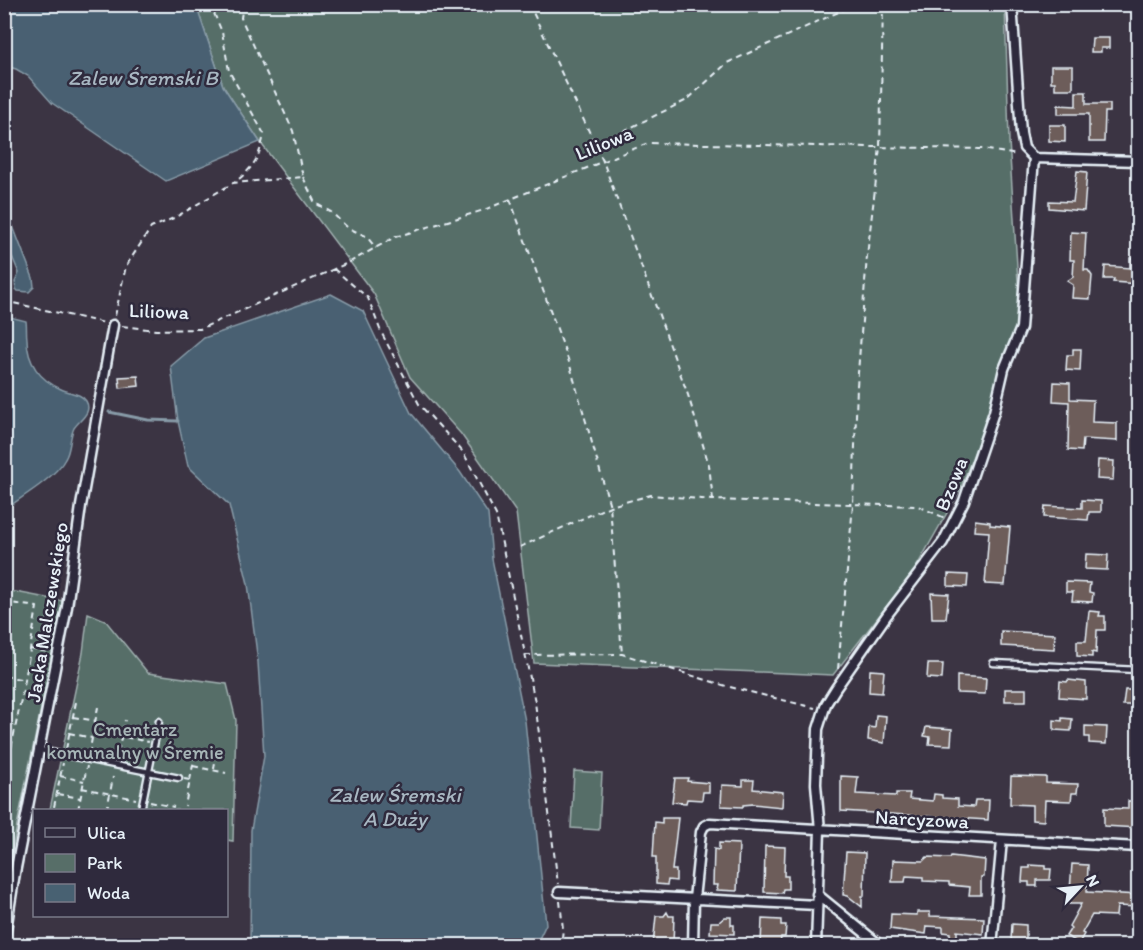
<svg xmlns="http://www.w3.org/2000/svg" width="1143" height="950" font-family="Itim,sans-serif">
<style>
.green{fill:#576e68;stroke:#a0b0b0;stroke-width:1.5}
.water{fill:#486172;stroke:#889ba8;stroke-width:1.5}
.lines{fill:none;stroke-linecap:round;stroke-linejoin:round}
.stream{stroke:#889ba8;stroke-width:3}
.building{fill:#6d5d5a;stroke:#e8f1f8;stroke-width:1.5}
.service-casing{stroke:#e8f1f8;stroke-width:9}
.minor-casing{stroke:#e8f1f8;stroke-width:13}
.path{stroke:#e8f1f8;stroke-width:2;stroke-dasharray:6 4.5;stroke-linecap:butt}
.service{stroke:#2f2a3d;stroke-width:4.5}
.minor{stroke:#2f2a3d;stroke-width:8}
.labels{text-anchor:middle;stroke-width:5;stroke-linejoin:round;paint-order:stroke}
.street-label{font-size:20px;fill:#e8f1f8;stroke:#2f2a3d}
.park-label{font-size:20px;fill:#a7b6b7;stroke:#2f2a3d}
.water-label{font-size:21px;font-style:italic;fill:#a8b7c2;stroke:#2f2a3d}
</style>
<rect width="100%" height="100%" fill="#3b3443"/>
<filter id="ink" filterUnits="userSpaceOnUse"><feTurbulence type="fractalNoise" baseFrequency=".0167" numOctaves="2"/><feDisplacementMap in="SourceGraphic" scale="12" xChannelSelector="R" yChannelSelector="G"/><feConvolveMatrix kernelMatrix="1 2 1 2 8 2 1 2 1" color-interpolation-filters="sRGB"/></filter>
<g filter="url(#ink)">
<path class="green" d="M196,5H1005L1009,141L1021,328L960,490L914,571L833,675L534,663L516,512L461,434L410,377L374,294L260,142L223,86Z
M5,590L63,601L5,884L4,590Z
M88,613L105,620L148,673L227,684L236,720L233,841L227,840L226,810H60L50,809L83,653Z
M574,771L602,773L599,830L571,828Z"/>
<path class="water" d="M5,4L196,5L223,86L260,142L166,181L52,103L28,76L16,69L5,66Z
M4,203L33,278L34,287L29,292L18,291L16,289L15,282L19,273L11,254L5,252Z
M331,294L363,311L411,413L460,472L488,514L492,559L525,721L546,924L536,945H250L251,830L264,756L258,662L248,584L229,505L188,466L178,421L171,366L204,338Z
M6,316L26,321C27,327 26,333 27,339C27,363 40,380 61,389C69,393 81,393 86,401C93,413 79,420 74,428C69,438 71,450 65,459C56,477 22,497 5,509Z"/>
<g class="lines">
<path class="stream" d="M109,412L148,420L178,421"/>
</g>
<path class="building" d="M1092,38H1109V48H1101V52H1091Z
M1051,66H1073V89H1055V82H1051Z
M1076,92H1086V104H1110V112H1105L1104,142H1089V114H1058V105L1076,106Z
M1049,125H1065V142L1049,141Z
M1077,171L1087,172L1084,211L1049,208V201L1073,202Z
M1071,232L1086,233L1084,270H1088L1092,276L1090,299L1072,298L1073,285L1067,281L1073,277L1074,260H1070Z
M1130,258H1138V284L1113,282L1114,279H1104L1105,266L1130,268Z
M1073,349H1081L1080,371L1066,370L1067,355H1073Z
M138,376L139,386L120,388L119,377Z
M1054,382L1070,383V399L1093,400L1092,422L1117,423V441L1083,439L1082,451L1068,450L1069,402L1053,401Z
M1098,460L1114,461L1113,480L1097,479Z
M1082,500L1101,501V512H1089L1088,520L1044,517L1045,506L1082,508Z
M975,520L990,522V525L1010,527L1005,585L985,584L989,532L974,531Z
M1086,554L1108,555L1107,570L1085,569Z
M948,574L968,575L967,587L948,586Z
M1066,582L1090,583L1089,592L1093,593L1092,602L1072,601L1073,592H1066Z
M931,593L949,594L946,618H932Z
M1089,611L1100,612L1099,616H1105V630H1097L1096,653L1092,652V657L1077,656V641H1086Z
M1001,631L1055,634L1054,649L1001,646Z
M928,664H943L942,679L927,678Z
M870,670L884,671L882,693L869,692Z
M957,676L986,678L985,694L957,693Z
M1068,680L1086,682V699L1059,697L1060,681L1067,682Z
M1005,689H1026V701H1005Z
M1125,690H1138L1137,705H1123Z
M876,715L886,716L884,743L868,740L869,727L875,728Z
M1062,718L1072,719L1071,731L1054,730V720L1062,721Z
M1085,726L1107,727L1106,744L1089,743V737H1085Z
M926,727L952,729L951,745L929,744L930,737L924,736Z
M841,776L858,777L856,794L896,796V793H910L909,799L933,801L934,794L942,795V798L958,799V806L974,807L975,800H989L988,820L841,811Z
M1011,776L1046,777V783L1078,784L1077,793H1072L1071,801L1045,800L1044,821L1032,820V805L1010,804Z
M675,778H688L687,781L709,783V792H703L702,800L687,799L686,803L672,802Z
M743,780H754L753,789L783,792L782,807L753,804L743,805V807L721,806L722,785L743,786Z
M1128,801H1138V828L1104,826V808L1128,809Z
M662,818H678L672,870H676V881L668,880L667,885L656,884V857H653L655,822L662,823Z
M719,843L739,844L737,891L717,890L718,885H713L714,849L719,850Z
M765,846L785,847L784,876H788V889H783L782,893L764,892Z
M846,852L865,853L864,896H862V907L848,896L843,895Z
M951,856L985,860L984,877H981V895H969L970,887L949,885V882L923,881V877L906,876L905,882H892L893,860L923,861L927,857L950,858Z
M1072,864L1088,865L1087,892L1138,895V907L1117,906L1116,916L1092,915L1082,933L1084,934L1079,943L1066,936L1071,928L1069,926L1081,904H1069Z
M1030,865L1045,866V869H1051L1050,880H1037V886H1029V882H1022L1023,868H1030Z
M667,912L669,916H674L673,945H653L656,916H664Z
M917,912H930V916L984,918L983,934L957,931V945H951L950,933L943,932V927L927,926L926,934L890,929L891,914L917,915Z
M725,917H731V925H734V934L710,933L711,922H719Z
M762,919L781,920V925H786L785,937H781L780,945H761Z
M1012,924L1026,925V941L1011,940Z"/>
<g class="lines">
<g class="service-casing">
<path id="service" d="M993,663L1138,670
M40,750L179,778
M141,810L159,721"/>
</g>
<g class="minor-casing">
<path id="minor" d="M1012,4L1021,133L1024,148L1034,158
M1034,158L1138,161
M559,892L817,905
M817,894L881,946
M4,942L15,873L67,607L81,506L113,325
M693,946L694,899L701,832L704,826L710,823L1138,847
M816,946L820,830L816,784L818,729L826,704L836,688L887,615L943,542L964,501L994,412L1004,369L1021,328L1034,158
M992,946L1002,840"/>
</g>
<path class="path" d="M210,4L222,32L229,71L264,134C259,159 254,167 234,183
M529,4L603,161L688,395L709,465L713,500
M595,145L687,100L727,63L856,4
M303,177L315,203L331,212L348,228L366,236L376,248
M510,199L569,362L610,506L622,654
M334,269L368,298L381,332L419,404L463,452L496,515L535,702L558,884
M4,301L105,323
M115,316L126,266L151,228L176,217L233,183L303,177L293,131L241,18L243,4
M122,326L156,330L200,329L350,262L395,237L484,210L648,143L983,149L1017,155
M520,547L610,506L651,495L713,500L918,506L945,518
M4,602L37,607L25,680
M30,649L50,652
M41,651L50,608
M525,655L622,654L726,686L815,708
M838,669L853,505L857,386L867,256L880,147L883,4
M4,676L25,680L4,783
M73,717L96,721
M4,733L13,735
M69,733L92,738
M105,733L149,742
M66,749L76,702
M118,752L125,720
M89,754L98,707
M193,766L226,773
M214,769L217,748
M60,776L84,781
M184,779L190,780L185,806
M190,780L195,755
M82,788L136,799
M57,794L80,798
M150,802L174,807
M54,807L63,763
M78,810L87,766
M107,810L113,777
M560,901L563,929L561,946"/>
<use href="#service" class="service"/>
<use href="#minor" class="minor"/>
</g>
</g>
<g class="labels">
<g class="street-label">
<text transform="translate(604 143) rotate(-22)" y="7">Liliowa</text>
<text transform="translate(159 311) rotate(2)" y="7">Liliowa</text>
<text transform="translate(951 484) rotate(-68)" y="7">Bzowa</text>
<text transform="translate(47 612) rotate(-81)" y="7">Jacka Malczewskiego</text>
<text transform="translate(922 819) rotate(3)" y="7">Narcyzowa</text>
</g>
<g class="park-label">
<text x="135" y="736">Cmentarz<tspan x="135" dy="23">komunalny w Śremie</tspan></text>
</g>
<g class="water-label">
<text x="143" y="85">Zalew Śremski B</text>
<text x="395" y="802">Zalew Śremski<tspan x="395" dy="24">A Duży</tspan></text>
</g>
</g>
<rect width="1143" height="950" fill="none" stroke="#2f2a3d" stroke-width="24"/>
<rect x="12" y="12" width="1119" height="926" fill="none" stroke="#e8f1f8" stroke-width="2" filter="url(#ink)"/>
<rect x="33" y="809" width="195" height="108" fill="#2f2a3d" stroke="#797a88" stroke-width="1.5"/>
<rect x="45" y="828" width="30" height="9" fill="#2f2a3d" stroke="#797a88" stroke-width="1.5"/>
<text x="87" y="839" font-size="18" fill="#e8f1f8">Ulica</text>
<rect x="45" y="854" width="30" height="18" fill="#576e68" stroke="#797a88" stroke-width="1.5"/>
<text x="87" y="869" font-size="18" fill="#e8f1f8">Park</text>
<rect x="45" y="884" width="30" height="18" fill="#486172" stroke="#797a88" stroke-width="1.5"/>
<text x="87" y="899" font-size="18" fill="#e8f1f8">Woda</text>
<g transform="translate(1080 887) rotate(64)" stroke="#2f2a3d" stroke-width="4.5" paint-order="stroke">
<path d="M0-4.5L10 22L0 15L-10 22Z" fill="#e8f1f8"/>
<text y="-9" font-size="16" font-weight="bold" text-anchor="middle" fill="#e8f1f8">N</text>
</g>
</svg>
